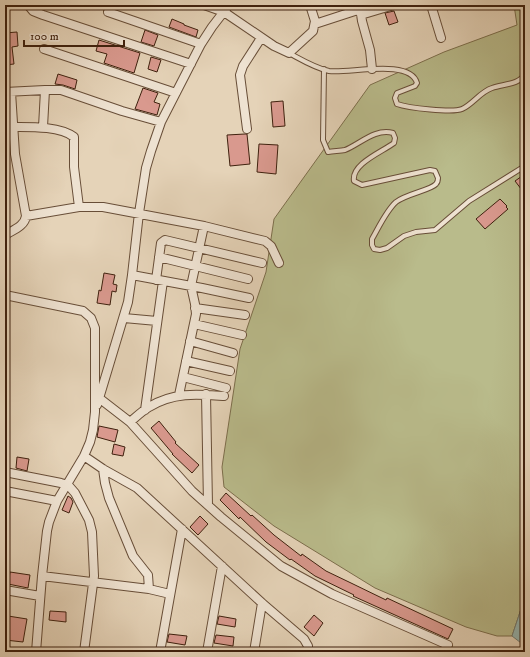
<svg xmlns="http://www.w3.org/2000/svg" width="530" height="657" font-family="'IM FELL DW Pica',serif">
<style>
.green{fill:#b9bb8b;stroke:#7c6e4c}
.water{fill:#96b7b3;stroke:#737b71}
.building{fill:#d9998e;stroke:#3f210e}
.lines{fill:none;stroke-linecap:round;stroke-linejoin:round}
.lane-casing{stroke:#684e38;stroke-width:6}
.street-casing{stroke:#684e38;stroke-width:10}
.lane{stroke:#eee2d1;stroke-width:4}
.street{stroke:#eee2d1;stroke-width:8}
</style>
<rect width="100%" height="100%" fill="#e5d3b8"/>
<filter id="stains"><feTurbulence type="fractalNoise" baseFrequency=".005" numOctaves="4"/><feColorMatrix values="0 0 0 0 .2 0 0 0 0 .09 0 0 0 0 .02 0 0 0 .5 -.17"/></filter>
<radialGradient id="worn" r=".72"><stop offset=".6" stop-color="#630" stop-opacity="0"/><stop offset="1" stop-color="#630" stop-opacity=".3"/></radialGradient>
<path class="green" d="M514,5H525V597L512,636H497L466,627L375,588L274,526L224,487L222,467L240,349L266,272L274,219L370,85L444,52L517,25Z"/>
<path class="water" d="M525,597V646L512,636Z"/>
<path class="building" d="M394,11L398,22L389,25L385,13Z
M172,19L184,24V25L198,30L196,37L169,27Z
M145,30L158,35L154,46L141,42Z
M17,32L18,46L12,47L14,64L5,65V33Z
M99,40L140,53L134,73L104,63L107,54L96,51Z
M151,57L161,60L157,72L148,69Z
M58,74L77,80L75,89L63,85L55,84Z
M143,88L158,93L154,102L160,104L157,115L135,109Z
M283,101L285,126L273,127L271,102Z
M245,134H247L250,164L230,166L227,135Z
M259,144L278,145L276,174L257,172Z
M525,174V194L515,181Z
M500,199L507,206L506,207L508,209L485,229L476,219Z
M104,273L115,275L113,284L117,285L116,292L112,291L110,305L97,303L99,290L101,291Z
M159,421L176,442L175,443L199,465L192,473L172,454H173L151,428Z
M99,426L118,430L115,442L97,437Z
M114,444L125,447L123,456L112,454Z
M17,457L29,459L27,471L16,468Z
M226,493L251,516L252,515L274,535L301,556L302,554L326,571L351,583L386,600L387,598L453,629L448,639L353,596L354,595L315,576L291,559L290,560L266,542L240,517L239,519L220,500Z
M68,496L71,498L73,502L69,513L62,510Z
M200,516L208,524L198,535L190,527Z
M10,572L30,575L28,588L8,584Z
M50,611L66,612V622L49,620Z
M314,615L323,623L314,636L304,627Z
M8,616L27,619L23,642L5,640Z
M219,616L236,619L235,627L217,624Z
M169,634L187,636L185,645L167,642Z
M216,635L234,637L233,646L214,643Z"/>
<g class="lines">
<g class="lane-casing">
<path id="lane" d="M289,53C302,60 315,68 329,71C348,74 410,58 417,83L415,86L397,93L395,98L397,104C408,108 453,113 462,109C473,104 480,92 492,88C503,84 519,85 525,74
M324,69L323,140L328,152C334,151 340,151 345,150C360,144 375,128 393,133L395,138L394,143C382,152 351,164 354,181L362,185L430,170L435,171L438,178C438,180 437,183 436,184C431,190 406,194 396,202C386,211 379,227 372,239V245L374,249L380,250L387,248L404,236L416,232L435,230L469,201L525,166"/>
</g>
<g class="street-casing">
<path id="street" d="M28,5L33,11L43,15L191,64
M204,5L224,12L274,46L289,53L313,31L315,21L310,5
M431,5L441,38
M358,9L360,13L364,14L394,5
M108,12L201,44
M361,14L362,21L370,50L372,69
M315,24L358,10
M44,49L176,93
M5,92L45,90H61L122,111L161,122
M13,127C30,127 60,126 74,137V167L79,207
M43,127L45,90
M247,129L240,75L243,66L261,38
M5,134H13
M26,216L79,207H103L204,226L265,241L271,246L279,263
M5,235C13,230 25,226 26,216L15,154L11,92
M159,257L248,279
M132,275L202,288L249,298
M156,280L161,243L165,240L262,263
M5,295L83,311L91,318L95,328V412L93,430L90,442L84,456L57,501L49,522L47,531L42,576L36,652
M195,308L245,315
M124,318L157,321
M194,324L242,335
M190,341L233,353
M186,361L230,371
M183,377L226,388
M206,394L208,505
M179,395L196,314L195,304L191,286L204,226
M99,398L130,422L192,491L221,517L281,566L332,594L448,645
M97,405L128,302L132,275L139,213L146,168L151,151L161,122L201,44L212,27L229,5
M145,410L163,281
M130,422C136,417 142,411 149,407C173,392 197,394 224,396
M84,456L103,469L137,488L262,603L304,639L308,646V652
M103,469L105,483L109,498L133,556L148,575L149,589
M5,472L61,483L68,485L75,493L89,520L92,532L94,576L84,652
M5,491L57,501
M42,576L149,589L170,594
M5,590L40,596
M5,652H8
M160,652L182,529
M207,652L222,566
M254,652L262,603"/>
</g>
<use href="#lane" class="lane"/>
<use href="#street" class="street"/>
</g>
<rect width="530" height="657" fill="none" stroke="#e5d3b8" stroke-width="20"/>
<rect x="6" y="6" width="518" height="645" fill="none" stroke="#3f210e" stroke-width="2"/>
<rect x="10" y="10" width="510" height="637" fill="none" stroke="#3f210e"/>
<path d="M24 40v6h100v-6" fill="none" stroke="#3f210e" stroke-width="2"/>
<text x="30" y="40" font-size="12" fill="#3f210e" stroke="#eee2d1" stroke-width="3" paint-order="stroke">100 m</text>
<rect width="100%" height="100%" filter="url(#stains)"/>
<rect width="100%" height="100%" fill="url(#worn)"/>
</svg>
